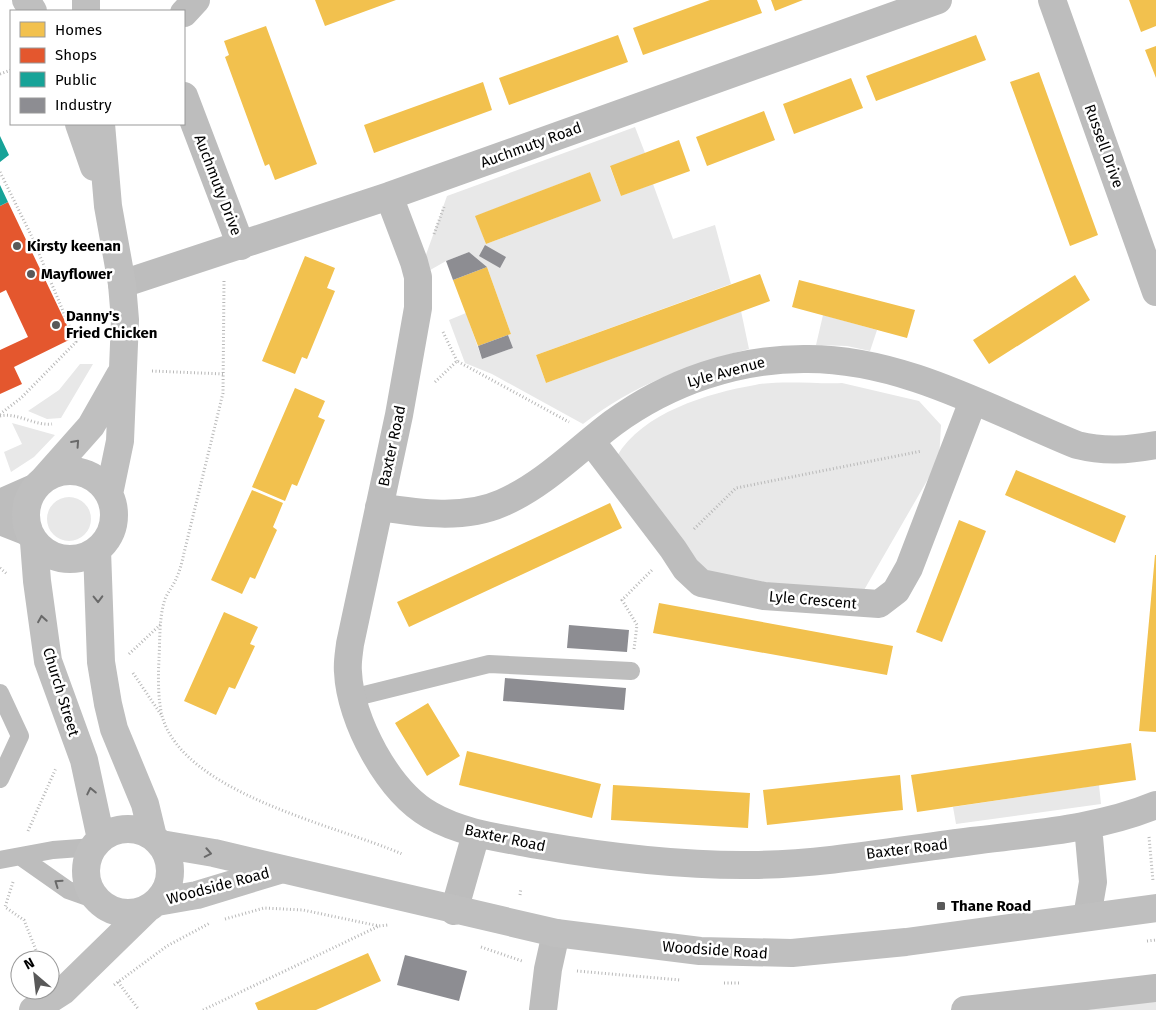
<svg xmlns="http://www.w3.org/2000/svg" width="1156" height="1010" font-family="'Fira Sans',sans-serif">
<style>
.green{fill:#e8e8e8;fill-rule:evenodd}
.homes{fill:#f2c14e}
.shops{fill:#e4572e}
.public{fill:#17a398}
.industry{fill:#8d8d92}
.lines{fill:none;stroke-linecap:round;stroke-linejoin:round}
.path{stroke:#b8b8b8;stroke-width:3;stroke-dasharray:1 2.5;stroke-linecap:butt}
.lane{stroke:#bdbdbd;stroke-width:18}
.street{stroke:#bdbdbd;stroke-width:28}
.secondary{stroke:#bfbfbf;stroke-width:28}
.oneway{stroke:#696969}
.oneway2{stroke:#686868}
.poi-dot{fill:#595959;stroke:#fff;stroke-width:2}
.labels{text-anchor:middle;stroke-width:5;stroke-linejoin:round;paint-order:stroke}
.street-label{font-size:15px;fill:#000;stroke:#fff}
.poi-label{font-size:15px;font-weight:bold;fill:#000;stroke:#fff;text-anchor:start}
</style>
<rect width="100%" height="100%" fill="#fff"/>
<path class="green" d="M635,127L645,153L610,167L621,196L653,184L673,239L715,225L731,284L536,355L546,383L741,311L749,349C688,365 633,385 583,424L492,374L465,363L449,320L466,313L482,359L513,348L508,335L511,334L487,267L469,252L446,261L418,277L447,196ZM590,172L600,201L486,244L476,216Z
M823,315L877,330L870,351L847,346L816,345Z
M80,364H93L61,418L47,419L28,411L59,390Z
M842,383L919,401L941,425L939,460L860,597L702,576L617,456C642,413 708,393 755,385C780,380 816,384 842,383Z
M12,423L55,435L34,457L11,472L4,452L22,444Z
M47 519a22 22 0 1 1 44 0a22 22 0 1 1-44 0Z
M1099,785L1101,804L956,824L953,807Z
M1156,989V1010H1059Z"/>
<path class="homes" d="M315,0H396L325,26Z
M710,0H757L762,13L643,55L633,28Z
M771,0H803L775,11Z
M1129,0H1156V26L1141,32Z
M266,26L317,164L275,180L269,164L265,166L225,57L229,55L224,41Z
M618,35L628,62L509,105L499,78Z
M976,35L986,60L876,101L866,76Z
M1156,46V78L1145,50Z
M1039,72L1098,235L1070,246L1010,82Z
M851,78L863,108L794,134L783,104Z
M483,82L492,110L374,153L364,125Z
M764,111L775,140L707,166L696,137Z
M679,140L690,171L621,196L610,166Z
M590,172L601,201L486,244L475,216Z
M305,256L335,268L327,288L335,291L307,359L302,357L295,374L262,361Z
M487,267L511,334L478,346L453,280Z
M760,274L770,301L546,383L536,355Z
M1075,275L1090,300L989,364L973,340Z
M799,280L915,310L907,338L792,307Z
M295,388L325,401L318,417L325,420L297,486L292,484L285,501L252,487Z
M1016,470L1126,516L1115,543L1005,495Z
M252,490L283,503L273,527L277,530L255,579L250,577L242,594L211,580Z
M610,503L622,528L409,627L397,602Z
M959,520L986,531L942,642L916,632Z
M1155,555H1156V732L1139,731Z
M659,603L893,646L887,675L653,633Z
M224,612L258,627L250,644L255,646L235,689L229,687L216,715L184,701Z
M428,703L460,756L427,776L395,723Z
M1131,743L1136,780L917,812L911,775Z
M467,751L601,784L592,818L459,785Z
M900,775L903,810L767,825L763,790Z
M613,785L750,793L748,828L611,820Z
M368,953L381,981L316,1010H258L255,1003Z"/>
<path class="shops" d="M8,202L73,338L14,367L22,384L0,394V350L28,337L6,290L0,293V206Z"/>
<path class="public" d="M0,136L9,155L0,162Z
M0,185L8,202L0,206Z"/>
<path class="industry" d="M485,245L506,257L500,268L479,256Z
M469,252L487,267L453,280L446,261Z
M508,335L513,348L482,359L478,346Z
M569,625L629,630L627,652L567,648Z
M505,678L626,688L624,710L503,701Z
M405,955L467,971L459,1001L397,985Z"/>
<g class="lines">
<path class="path" d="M0,74L11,70
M0,172L32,237L76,342L21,398L0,414
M434,234L444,207
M224,281L223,393L184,553C182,562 180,571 176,579C173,586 168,592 165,599C159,617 160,640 159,659C158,677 158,699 162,716C184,794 336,825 402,854
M443,332L457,361
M152,371L224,374
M435,382L457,361L569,422
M0,416C17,412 34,426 52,424
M694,529L736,488L922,451
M0,568L7,574
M634,649L637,625L622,600L652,570
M129,654L161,624
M133,673L162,716
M28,831L56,768
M1149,837L1153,881
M13,882L5,907L24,920L40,960
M520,895L521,888
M225,919L264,908L303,910L379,926L388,925
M1147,941L1156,940
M481,947L522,961
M577,971L680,980
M118,982L139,1010
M724,983H740
M114,985L167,946L210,923
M203,1010L379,926"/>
<path class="lane" d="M0,693L20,736L0,779
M352,698L489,664L631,671
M21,857L68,890L99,901
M0,860L53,850L94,847"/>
<path class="street" d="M1052,0L1156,292
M184,13L196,0
M184,96L241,246
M389,196L414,262L418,277V308L399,415L350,644C349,653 347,663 348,672C350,720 388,791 430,815C463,834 501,838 538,845C608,857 682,866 753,865C826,864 900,850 972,841C1035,833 1098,829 1156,805
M122,284L389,196L938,0
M591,441L673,549L686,569L701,583L764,596L879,604L896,591L909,568L973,401
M0,503L34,488
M379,507C418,513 464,520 502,503C544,485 577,450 613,423C669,382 738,358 808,359C903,359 991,410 1077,445C1105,452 1128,450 1156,445
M0,521L28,532
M454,911L476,834
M1087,917L1093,882L1088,826
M543,1010L548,969L556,933
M965,1010L1156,988"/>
<path class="secondary" d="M26,0L33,11
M86,0V11
M79,124L94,167
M101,124L108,206L122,284L125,320L120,441L109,494
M26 515a44 44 0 1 1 88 0a44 44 0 1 1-88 0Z
M44,479L91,426L120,375
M34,542L37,581L48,661L84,760L101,839
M97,550L101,662L108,704L114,729L145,804L153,837
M86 871a42 42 0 1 1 84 0a42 42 0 1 1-84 0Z
M161,844L214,853L556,933L700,951L792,953L906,942L1156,908
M157,902L197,895L279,870
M33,1010L63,991L147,909"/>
</g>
<defs><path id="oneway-chevron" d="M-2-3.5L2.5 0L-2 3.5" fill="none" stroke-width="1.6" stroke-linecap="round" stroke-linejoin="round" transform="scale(1.25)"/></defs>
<g class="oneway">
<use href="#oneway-chevron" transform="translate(76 443) rotate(-48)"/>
<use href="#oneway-chevron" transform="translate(98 599) rotate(89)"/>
<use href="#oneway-chevron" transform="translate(42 619) rotate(-99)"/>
<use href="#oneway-chevron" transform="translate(91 791) rotate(-102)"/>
<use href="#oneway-chevron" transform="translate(208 853) rotate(11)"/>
</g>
<use class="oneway2" href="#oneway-chevron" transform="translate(58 883) rotate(-145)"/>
<g class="poi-dot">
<circle cx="17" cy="246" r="5"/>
<circle cx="31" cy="274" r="5"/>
<circle cx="56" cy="325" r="5"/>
<rect x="936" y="901" width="10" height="10" rx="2.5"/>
</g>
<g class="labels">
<g class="street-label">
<text transform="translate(531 145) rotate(-20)" y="5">Auchmuty Road</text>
<text transform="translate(1104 146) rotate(70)" y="5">Russell Drive</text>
<text transform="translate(218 185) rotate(69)" y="5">Auchmuty Drive</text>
<text transform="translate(726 372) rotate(-15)" y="5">Lyle Avenue</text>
<text transform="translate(392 446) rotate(-78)" y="5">Baxter Road</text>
<text transform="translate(813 600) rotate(5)" y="5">Lyle Crescent</text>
<text transform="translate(61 692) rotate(73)" y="5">Church Street</text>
<text transform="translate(505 838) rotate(12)" y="5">Baxter Road</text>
<text transform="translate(907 849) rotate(-7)" y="5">Baxter Road</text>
<text transform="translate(218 886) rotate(-15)" y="5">Woodside Road</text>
<text transform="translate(715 950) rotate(4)" y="5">Woodside Road</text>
</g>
<g class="poi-label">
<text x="27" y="251">Kirsty keenan</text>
<text x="41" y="279">Mayflower</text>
<text x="66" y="321">Danny's<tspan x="66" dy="17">Fried Chicken</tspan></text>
<text x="951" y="911">Thane Road</text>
</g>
</g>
<rect x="10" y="10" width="175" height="115" fill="#ffffff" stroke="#999999"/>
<rect x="20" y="22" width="25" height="15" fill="#f2c14e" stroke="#999999"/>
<text x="55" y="35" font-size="15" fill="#000000">Homes</text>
<rect x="20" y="48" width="25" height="15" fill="#e4572e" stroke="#999999"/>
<text x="55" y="60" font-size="15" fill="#000000">Shops</text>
<rect x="20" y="72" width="25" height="15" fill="#17a398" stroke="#999999"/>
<text x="55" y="85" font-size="15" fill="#000000">Public</text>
<rect x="20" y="98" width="25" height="15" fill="#8d8d92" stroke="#999999"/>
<text x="55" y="110" font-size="15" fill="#000000">Industry</text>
<g transform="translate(35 975) rotate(332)"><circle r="24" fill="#ffffff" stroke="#999999"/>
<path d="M0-4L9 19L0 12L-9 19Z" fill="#595959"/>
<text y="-8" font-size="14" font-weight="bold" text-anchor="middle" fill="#000000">N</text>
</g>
</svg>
